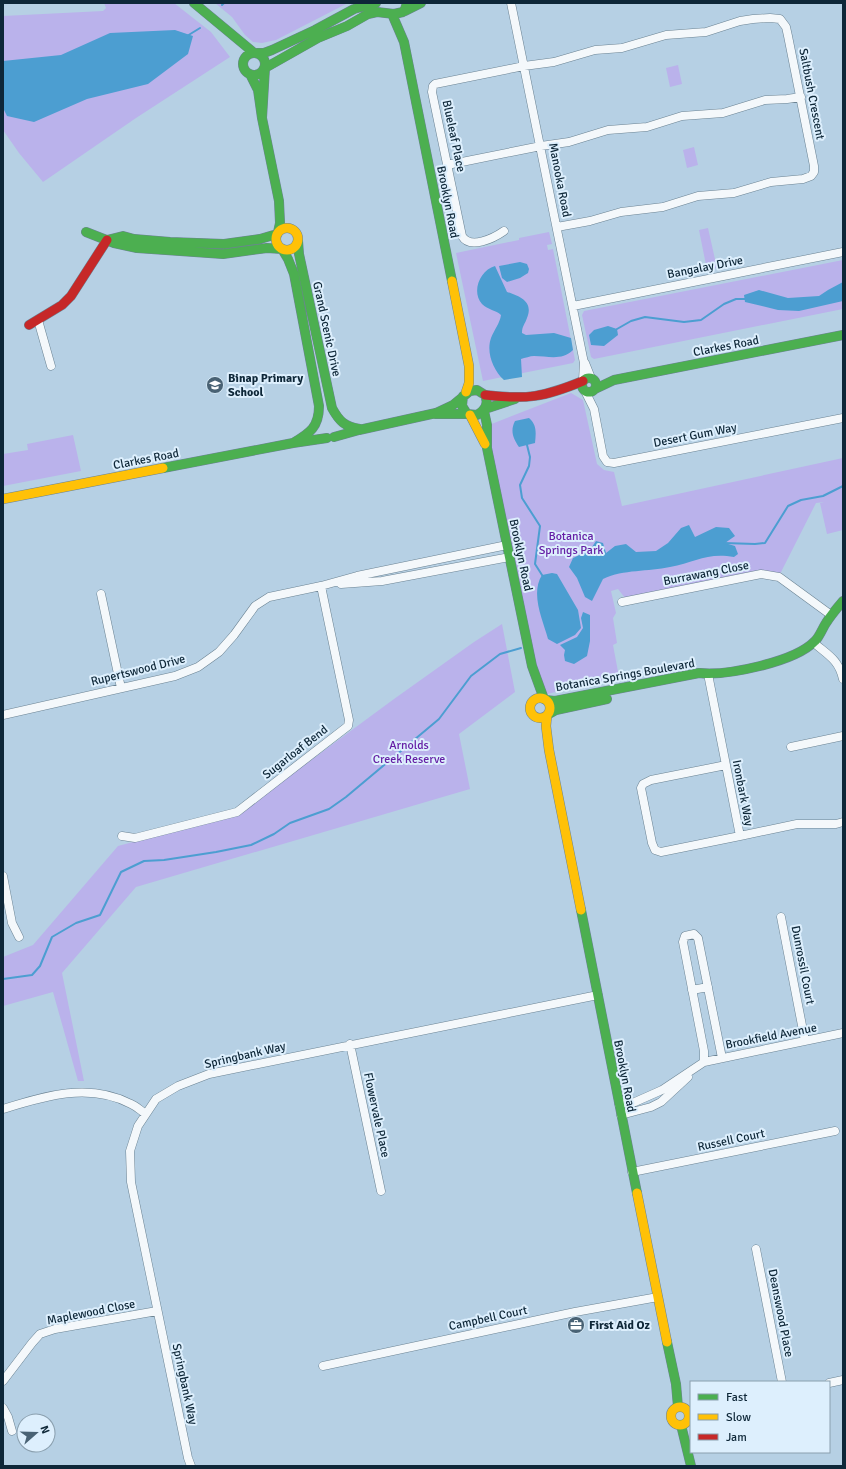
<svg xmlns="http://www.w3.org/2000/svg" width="846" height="1469" font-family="Signika,sans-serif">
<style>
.green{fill:#bab2eb}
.water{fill:#4c9ed1}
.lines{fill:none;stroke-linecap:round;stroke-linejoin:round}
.stream{stroke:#4c9ed1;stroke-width:2}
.street-casing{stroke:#6b8393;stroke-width:9}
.fast-casing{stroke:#6b8393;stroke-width:10}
.slow-casing{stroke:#6b8393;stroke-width:10}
.jam-casing{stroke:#6b8393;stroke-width:10}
.street{stroke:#f4f8fb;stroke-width:8}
.fast{stroke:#4caf50;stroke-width:9}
.slow{stroke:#ffc107;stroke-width:9}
.jam{stroke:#c62828;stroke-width:9}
.labels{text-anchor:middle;stroke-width:4;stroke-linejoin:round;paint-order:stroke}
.street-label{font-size:12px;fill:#0e2738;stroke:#ddeffd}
.poi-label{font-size:12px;font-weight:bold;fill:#0e2738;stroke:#ddeffd;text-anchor:start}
.park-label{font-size:12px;fill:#651fa5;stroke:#ddeffd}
</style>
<rect width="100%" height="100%" fill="#b6d0e4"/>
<path class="green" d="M104,3H174L211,32L230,57L136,118L43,182L19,153L3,130V16L103,11L106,8Z
M215,3H348L276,40L262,43L253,42L245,35L232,17Z
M678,65L682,84L670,87L666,68Z
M694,147L698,165L687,168L683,150Z
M708,228L717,268L707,270L699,230Z
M549,232L552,244L547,245L548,250L553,249L575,360L573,363L483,381L456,253L519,240V238Z
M843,260V309L594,359L591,357L582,315L584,311Z
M571,393L583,400L597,464L604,470L614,472L622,506L843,458V530L827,534L820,503L824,502L816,503L778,578L760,571L625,598L618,589L611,591L616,613L613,618L617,643L613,645L619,677L547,694L539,687L484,427Z
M73,435L81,471L3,486V454L28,450L27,444Z
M502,624L515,692L459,734L470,789L136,887L62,973L84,1081H78L53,992L3,1006V957L33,945L118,846L238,814L394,699L474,642Z"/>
<path class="water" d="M175,30L193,36L188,54L148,84L87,99L34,122L7,116L3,108V61L61,55L110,33Z
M520,262L527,264L529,269L528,273L520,278L507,282L502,278L499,266Z
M495,266L507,292C519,296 534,301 527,318C525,324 522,326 522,333L526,335L554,333L571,338L573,350C562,361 548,356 534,356C530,356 525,358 521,359L522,377L504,380C493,370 486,352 491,338C494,330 500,323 501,315C496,310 488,310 482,304C471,292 480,270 495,266Z
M843,282V301L799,311L778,310L745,302L744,295L759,290L788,298L819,296L828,290Z
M608,326L617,329L618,335L604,346L591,345L589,335L594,330Z
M529,418C537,425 536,433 535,443L519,447C513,438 510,431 515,421Z
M689,525L695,537L716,527L729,528L735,536L725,543L735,546L738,554L734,557C708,552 695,562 670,567C648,572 624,569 603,579L592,601L585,597L577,578L569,567L573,558L590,550L596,541L603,543L606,553L615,546L626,544L636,552L656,551L668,543L681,528Z
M552,573L557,574L578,610L581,628L575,635L557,644L548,639C543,620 530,594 542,575Z
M583,612L590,615V641L587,656L574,664L565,661L564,655L565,650L560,645L577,637L583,628L581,618Z"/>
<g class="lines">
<path class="stream" d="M222,5L224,3
M187,36L200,28
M617,329L631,321L645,317L684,322L701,320L724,304L736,299H745
M527,445L530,457L529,466L520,485L522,498L540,526L535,564L542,575
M724,543L755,544L765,543L788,506L801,500L823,496L843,486
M3,979L32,975L40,966L52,937L76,923L100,915L121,872L144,861L164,860L216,852L251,845L274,834L290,823L329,809L346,797L439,719L471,676L500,654L521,648"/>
<g class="street-casing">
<path id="street" d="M511,3L584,363L583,380
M447,165L541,146L569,142L608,130L647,127L682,116L723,113L765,100L787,99L801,97
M504,231C494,238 470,250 462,236L432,92L433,86L435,84L524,66L554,62L595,50L622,48L666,35L706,32L740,21L753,19L770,18L780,19L786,27L788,36L814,166V172L811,176L803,179L771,182L734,193L698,196L663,207L621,212L590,221L557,227
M573,306L843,252
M38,320L51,366
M585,363L591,378
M585,391L594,409L603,456L607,462L614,463L843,418
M341,584L382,581L510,557
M101,594L121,688
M622,602L761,574L779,577L831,615
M814,643C828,655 839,660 843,679
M708,674L740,836L797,824H836L843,822
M3,715L175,676L198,667L219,652L234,635L255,606L269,597L321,586L357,576L507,545
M791,747L843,736
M726,765L651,780L643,784L641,788L652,843L655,850L661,852L740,836
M122,836L135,838L237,812L348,726L349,720L321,586
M3,876L12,923L19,937
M781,917L805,1041
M692,990L708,987
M350,1044L381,1191
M704,1062V1051L683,942L685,936L694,934L698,938L722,1058
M619,1104L635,1102L662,1090L704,1062L843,1033
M3,1109C45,1096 89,1082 131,1104C136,1106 141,1111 146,1114
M621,1115L651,1107L661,1102L688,1077
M632,1172L835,1131
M756,1249L782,1382
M323,1366L575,1312L658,1297
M3,1381L32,1343L40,1334L55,1329L157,1311
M829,1383L843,1380
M3,1408L8,1417L12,1431
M689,1413H691
M191,1466L188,1458L131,1182L130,1151L138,1126L156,1099L178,1086L209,1074L598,995"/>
</g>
<g class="fast-casing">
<path id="fast" d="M194,3L253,52
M405,11L421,3
M392,14L404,42L452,281
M243 64a11 11 0 1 1 22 0a11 11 0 1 1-22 0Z
M257,53H264L272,50L315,30L354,9L376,3
M250,74L258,90L262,118L279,201L280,223L278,232
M262,118L265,68L318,38L347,26L368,14L377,12L394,14L403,12L405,9L407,3
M86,232L114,243L137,248L223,254L267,248L282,249L288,259L294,274L319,406C319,427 310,433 293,443
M107,240L123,236L134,239L170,242L224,244L260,239L277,234
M298,241L299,254L332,408C339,421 345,427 360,429
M582 385a7 7 0 1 1 14 0a7 7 0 1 1-14 0Z
M595,389L614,380L843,335
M485,409L515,399
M484,411L487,425V448L532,666L544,699
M435,414H467
M334,437L359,430L436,413L453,405L470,391L477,390L485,395C489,404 485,410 477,415L467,414L462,406L463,396
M163,468L293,443L327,438
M546,700L555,701L699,673C727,676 795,662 815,641C820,636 822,629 826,623C831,615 837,608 843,601
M549,714L556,710L607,699
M581,910L637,1193
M667,1342L676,1384L678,1407
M681,1425L691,1466"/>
</g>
<g class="slow-casing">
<path id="slow" d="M276 239a11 11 0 1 1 22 0a11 11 0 1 1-22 0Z
M452,281L469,366V383L466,392
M470,415L485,444
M3,499L163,468
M530 708a10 10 0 1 1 20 0a10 10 0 1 1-20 0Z
M547,716L546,726L549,750L581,910
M637,1193L667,1342
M671 1416a9 9 0 1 1 18 0a9 9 0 1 1-18 0Z"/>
</g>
<g class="jam-casing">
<path id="jam" d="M29,325L62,305L71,296L107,240
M485,395C527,400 544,397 583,381"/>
</g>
<use href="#street" class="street"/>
<use href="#fast" class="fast"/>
<use href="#slow" class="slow"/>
<use href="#jam" class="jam"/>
</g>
<defs>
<g id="school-disc" transform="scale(0.9)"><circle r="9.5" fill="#496274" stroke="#ddeffd"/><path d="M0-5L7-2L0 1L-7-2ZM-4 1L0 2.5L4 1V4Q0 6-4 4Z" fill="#fff"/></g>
<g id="office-disc" transform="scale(0.9)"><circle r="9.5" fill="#496274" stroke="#ddeffd"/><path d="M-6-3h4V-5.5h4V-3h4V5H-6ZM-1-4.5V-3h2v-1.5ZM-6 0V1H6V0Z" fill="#fff"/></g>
</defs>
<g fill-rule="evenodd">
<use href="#school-disc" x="215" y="385"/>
<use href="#office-disc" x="576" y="1325"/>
</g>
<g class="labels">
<g class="street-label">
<text transform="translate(812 94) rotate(79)" y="4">Saltbush Crescent</text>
<text transform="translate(454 136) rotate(78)" y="4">Blueleaf Place</text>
<text transform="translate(560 180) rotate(79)" y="4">Manooka Road</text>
<text transform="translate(448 202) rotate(79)" y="4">Brooklyn Road</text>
<text transform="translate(705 267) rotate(-11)" y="4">Bangalay Drive</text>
<text transform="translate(327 329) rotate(78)" y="4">Grand Scenic Drive</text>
<text transform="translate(726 346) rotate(-11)" y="4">Clarkes Road</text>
<text transform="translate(695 435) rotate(-11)" y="4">Desert Gum Way</text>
<text transform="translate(146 459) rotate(-11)" y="4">Clarkes Road</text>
<text transform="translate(521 555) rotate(78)" y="4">Brooklyn Road</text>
<text transform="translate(706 573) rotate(-11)" y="4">Burrawang Close</text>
<text transform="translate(138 670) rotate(-14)" y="4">Rupertswood Drive</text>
<text transform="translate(625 675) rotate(-10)" y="4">Botanica Springs Boulevard</text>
<text transform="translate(295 752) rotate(-38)" y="4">Sugarloaf Bend</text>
<text transform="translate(743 793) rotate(79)" y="4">Ironbark Way</text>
<text transform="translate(803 965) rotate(79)" y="4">Dunrossil Court</text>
<text transform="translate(771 1036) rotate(-11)" y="4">Brookfield Avenue</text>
<text transform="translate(245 1055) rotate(-13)" y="4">Springbank Way</text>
<text transform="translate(625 1076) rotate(79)" y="4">Brooklyn Road</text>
<text transform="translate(377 1115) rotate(78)" y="4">Flowervale Place</text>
<text transform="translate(731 1140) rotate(-12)" y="4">Russell Court</text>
<text transform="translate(91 1312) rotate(-11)" y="4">Maplewood Close</text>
<text transform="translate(781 1313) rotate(79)" y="4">Deanswood Place</text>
<text transform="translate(488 1318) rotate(-12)" y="4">Campbell Court</text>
<text transform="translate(185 1384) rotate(78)" y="4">Springbank Way</text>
</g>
<g class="poi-label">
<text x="228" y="382">Binap Primary<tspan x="228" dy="14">School</tspan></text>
<text x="589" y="1329">First Aid Oz</text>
</g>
<g class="park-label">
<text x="571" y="540">Botanica<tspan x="571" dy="14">Springs Park</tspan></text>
<text x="409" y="749">Arnolds<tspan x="409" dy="14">Creek Reserve</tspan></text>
</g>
</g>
<rect width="846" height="1469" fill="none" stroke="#0e2738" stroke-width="8"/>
<rect x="690" y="1381" width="140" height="72" fill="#ddeffd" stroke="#8a9fae"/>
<rect x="698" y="1394" width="20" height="6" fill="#4caf50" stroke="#8a9fae"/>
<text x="726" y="1401" font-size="12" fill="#0e2738">Fast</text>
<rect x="698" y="1414" width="20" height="6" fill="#ffc107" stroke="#8a9fae"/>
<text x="726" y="1421" font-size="12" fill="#0e2738">Slow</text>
<rect x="698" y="1434" width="20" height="6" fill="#c62828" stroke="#8a9fae"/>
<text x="726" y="1441" font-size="12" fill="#0e2738">Jam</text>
<g transform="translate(36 1433) rotate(70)"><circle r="19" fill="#ddeffd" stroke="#8a9fae"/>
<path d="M0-3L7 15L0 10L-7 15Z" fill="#496274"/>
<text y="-6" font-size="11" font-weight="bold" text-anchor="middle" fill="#0e2738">N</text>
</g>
</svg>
